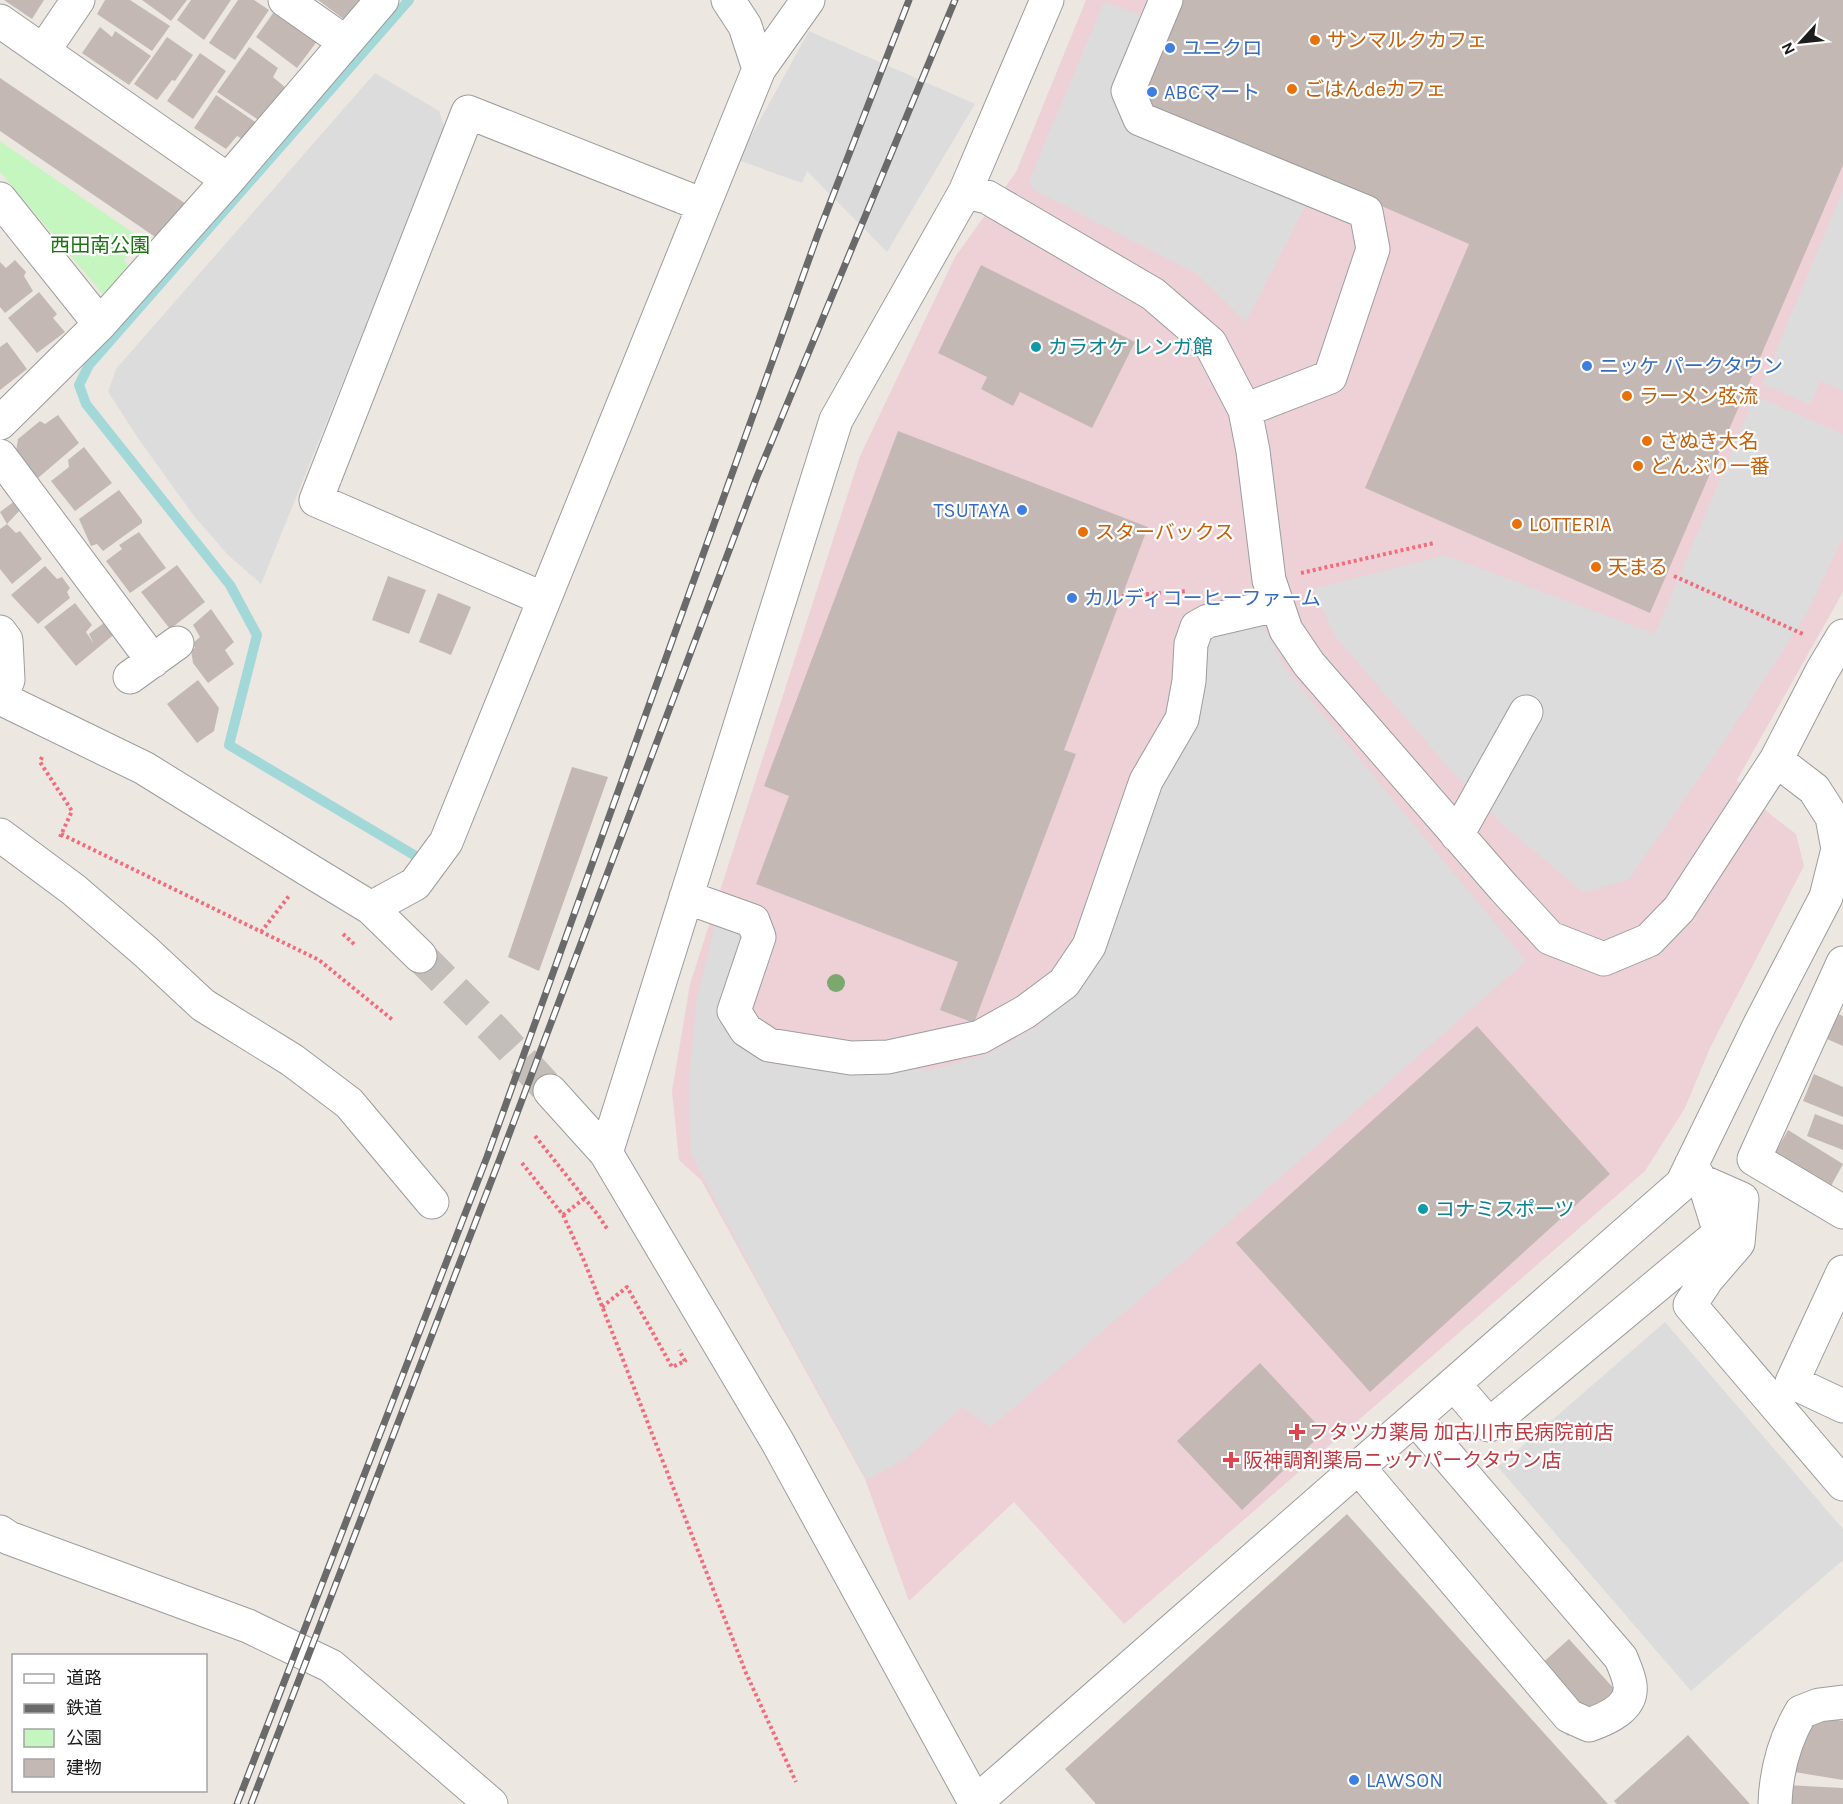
<svg xmlns="http://www.w3.org/2000/svg" width="1843" height="1804" font-family="Karla,'Noto Sans JP',sans-serif">
<style>
.commercial{fill:#edd1d6}
.park{fill:#c6f6bf}
.parking{fill:#dcdcdc}
.lines{fill:none;stroke-linecap:round;stroke-linejoin:round}
.stream{stroke:#a3d8d9;stroke-width:10}
.building{fill:#c4b8b5}
.minor-tunnel{stroke:#c3beba;stroke-width:33;stroke-dasharray:33 16;stroke-linecap:butt}
.minor-casing{stroke:#9d9d9d;stroke-width:35}
.path{stroke:#f36c7a;stroke-width:4;stroke-dasharray:3 3;stroke-linecap:butt}
.minor{stroke:#fff;stroke-width:33}
.rail-casing{stroke:#6a6a6a;stroke-width:7}
.rail{stroke:#fff;stroke-width:4.5;stroke-dasharray:14;stroke-linecap:butt}
.tree{fill:#7aa86e}
.food-dot{fill:#e8710a;stroke:#fff;stroke-width:2}
.shop-dot{fill:#3f7fe0;stroke:#fff;stroke-width:2}
.culture-dot{fill:#0f9aa8;stroke:#fff;stroke-width:2}
.health-dot{fill:#e0444e;stroke:#fff;stroke-width:2}
.labels{text-anchor:middle;stroke-width:4.5;stroke-linejoin:round;paint-order:stroke}
.food-label{font-size:20px;fill:#c56008;stroke:#fff;text-anchor:start}
.shop-label{font-size:20px;fill:#366cbe;stroke:#fff;text-anchor:start}
.park-label{font-size:20px;fill:#1c7410;stroke:#fff}
.culture-label{font-size:20px;fill:#0d838f;stroke:#fff;text-anchor:start}
.health-label{font-size:20px;fill:#be3a42;stroke:#fff;text-anchor:start}
</style>
<rect width="100%" height="100%" fill="#ede7e2"/>
<path class="commercial" d="M1086,0H1843V592L1737,780L1771,815L1796,834L1804,866L1710,1048L1685,1108L1645,1171L1124,1624L1014,1502L909,1601L865,1479L701,1180L679,1160L672,1091L690,984L860,456L955,257L1016,172Z"/>
<path class="park" d="M0,141L142,239L124,260L132,269L107,299L0,172Z"/>
<path class="parking" d="M1104,2L1146,17L1114,95L1128,131L1306,204L1246,322L1197,274L1034,190L1029,181Z
M809,31L975,104L887,252L807,171L802,183L738,160Z
M375,73L439,111L445,129L261,584L228,555L194,516L140,441L108,392L116,369Z
M1843,190V391L1820,381L1810,404L1762,384Z
M1755,396L1843,434V537L1807,613L1717,752L1629,879L1584,893L1503,825L1448,767L1335,636L1313,589L1445,555L1655,634Z
M1260,620L1285,668L1526,961L1225,1226L991,1427L962,1407L905,1459L867,1480L757,1279L691,1154L689,1082L697,998L715,925L746,935L717,1009L740,1048L778,1065L840,1071L931,1070L987,1055L1040,1025L1069,993L1203,649L1215,628Z
M1665,1322L1843,1529V1560L1691,1691L1498,1467Z"/>
<g class="lines">
<path class="stream" d="M409,0L89,365L79,385L86,404L230,585L257,635L229,745L414,855"/>
</g>
<path class="building" d="M4,0H44L32,19Z
M105,0H130L170,26L152,51L97,14Z
M142,0H187L171,21Z
M191,0H231L204,40L177,20Z
M238,0H254L269,10L235,60L209,43Z
M318,0H362L345,20Z
M1180,0H1843V165L1650,613L1365,488L1469,244L1137,100Z
M276,9L318,40L297,68L256,37Z
M100,27L112,37L115,31L151,56L129,85L82,53Z
M167,37L193,55L175,81L172,80L157,100L134,84Z
M249,47L278,68L273,77L286,88L260,121L217,92Z
M200,53L226,71L193,119L167,101Z
M0,78L189,206L164,243L0,131Z
M216,95L258,124L246,141L237,136L226,149L194,128Z
M15,260L26,272L24,276L33,291L5,313L0,307V262L6,268Z
M981,265L1135,342L1092,428L1020,392L1013,406L981,389L987,377L938,353Z
M39,292L57,314L53,318L65,332L37,353L8,318Z
M7,342L27,369L0,390V347Z
M58,415L79,443L38,478L16,451L18,439L40,421L45,424Z
M898,431L1148,527L1064,750L1076,754L974,1023L940,1010L958,962L756,884L789,796L764,786Z
M84,447L112,483L75,511L51,481L69,467L68,460Z
M119,490L142,520V523L103,551L97,544L91,546L79,519Z
M16,500L22,508L7,524L16,533L20,531L42,559L12,584L0,569V529L7,524L0,512Z
M139,532L166,568L130,593L106,561L122,549L119,545Z
M177,565L205,602L170,629L141,592Z
M45,566L57,579L62,577L70,588L67,592L70,598L38,624L11,595Z
M388,576L426,590L409,634L372,620Z
M438,593L471,607L451,655L419,642Z
M75,603L92,625L86,632L94,644L89,634L108,620L117,632L76,666L44,627Z
M211,609L234,642L225,650L234,664L208,683L193,663L191,650L195,648L193,643L200,637L193,625Z
M198,680L219,708L214,731L197,743L167,704Z
M572,767L608,777L539,971L508,957Z
M1830,1011L1843,1016V1046L1820,1036Z
M1477,1026L1610,1174L1370,1392L1236,1243Z
M1814,1074L1843,1087V1117L1803,1101Z
M1815,1114L1843,1125V1150L1807,1136Z
M1788,1130L1843,1164L1831,1186L1775,1153Z
M1260,1363L1324,1432L1242,1510L1177,1441Z
M1347,1514L1608,1804H1096L1065,1769Z
M1569,1639L1617,1692L1568,1736L1520,1683Z
M1822,1717L1843,1721V1780L1788,1771L1794,1731Z
M1688,1735L1750,1804H1617L1614,1801Z
M1786,1785L1843,1788V1804H1785Z"/>
<g class="lines">
<path class="minor-tunnel" d="M420,956L494,1030L550,1091"/>
<g class="minor-casing">
<path id="minor" d="M285,0L345,42
M728,0L745,26L759,69
M1166,0L1128,91L1140,119L1366,212L1373,249L1330,377L1245,410
M0,21L228,180
M44,50L78,0
M965,192L987,197L1153,294L1210,343L1245,410L1253,451L1269,580L1286,630L1309,664L1504,888L1550,938L1604,959L1649,940L1679,909L1776,760L1822,671L1843,636
M0,199L100,324
M0,423L100,324L228,180L382,0
M0,456L153,661
M544,599L316,500L468,112L703,205
M0,632L6,640L8,680L0,698
M130,677L177,643
M0,698L144,768L307,869L371,908L420,956
M0,835L74,890L146,952L203,1005L292,1060L349,1103L432,1202
M1457,835L1526,712
M686,897L753,921L759,937L734,1011L746,1030L769,1045L851,1058L888,1057L980,1037L1025,1012L1064,983L1089,946L1146,781L1182,719L1189,681L1191,644L1197,627L1208,621L1277,605
M371,908L415,884L446,842L759,69L808,0
M1843,963L1754,1159L1843,1212
M550,1091L606,1153L777,1441L976,1804
M606,1153L836,420L965,192L1047,0
M1701,1181L1742,1199L1738,1243L1707,1279L1690,1305L1843,1484
M1843,1272L1792,1382L1843,1406
M1454,1384L1489,1425L1720,1233L1707,1191L1691,1165
M1359,1468L1569,1716L1589,1725C1606,1719 1633,1708 1630,1685C1629,1676 1624,1666 1621,1658L1415,1418
M0,1532L9,1538L248,1626L331,1666L491,1804
M975,1803L1682,1184L1761,1022L1826,897L1838,849L1832,817L1814,789L1776,760
M1775,1804C1776,1771 1784,1741 1801,1712L1819,1705L1843,1702"/>
</g>
<path class="path" d="M1301,573L1434,543
M1674,576L1805,635
M1122,596L1187,591
M42,757L40,762L72,811L60,837
M61,834L319,960L394,1021
M261,932L289,896
M343,934L355,945
M535,1136L598,1215L608,1230
M522,1163L563,1215L585,1263L746,1673L796,1782
M563,1215L585,1198
M602,1307L627,1287L672,1367L685,1361L679,1350"/>
<use href="#minor" class="minor"/>
<g class="rail-casing">
<path id="rail" d="M237,1804L487,1157L818,234L909,0
M251,1804L499,1161L756,479L955,0"/>
</g>
<use href="#rail" class="rail"/>
</g>
<circle class="tree" cx="836" cy="983" r="9"/>
<g class="food-dot">
<circle cx="1315" cy="40" r="6"/>
<circle cx="1292" cy="89" r="6"/>
<circle cx="1627" cy="396" r="6"/>
<circle cx="1647" cy="441" r="6"/>
<circle cx="1638" cy="466" r="6"/>
<circle cx="1517" cy="524" r="6"/>
<circle cx="1083" cy="532" r="6"/>
<circle cx="1596" cy="567" r="6"/>
</g>
<g class="shop-dot">
<circle cx="1170" cy="48" r="6"/>
<circle cx="1152" cy="92" r="6"/>
<circle cx="1587" cy="366" r="6"/>
<circle cx="1022" cy="510" r="6"/>
<circle cx="1072" cy="598" r="6"/>
<circle cx="1354" cy="1780" r="6"/>
</g>
<g class="culture-dot">
<circle cx="1036" cy="347" r="6"/>
<circle cx="1423" cy="1209" r="6"/>
</g>
<g class="health-dot">
<path d="M1294 1423h6v6h6v6h-6v6h-6v-6h-6v-6h6z"/>
<path d="M1228 1451h6v6h6v6h-6v6h-6v-6h-6v-6h6z"/>
</g>
<g class="labels">
<g class="food-label">
<text x="1327" y="47">サンマルクカフェ</text>
<text x="1304" y="96">ごはんdeカフェ</text>
<text x="1639" y="403">ラーメン弦流</text>
<text x="1659" y="448">さぬき大名</text>
<text x="1650" y="473">どんぶり一番</text>
<text x="1529" y="531">LOTTERIA</text>
<text x="1095" y="539">スターバックス</text>
<text x="1608" y="574">天まる</text>
</g>
<g class="shop-label">
<text x="1182" y="55">ユニクロ</text>
<text x="1164" y="99">ABCマート</text>
<text x="1599" y="373">ニッケ パークタウン</text>
<text x="1010" y="517" text-anchor="end">TSUTAYA</text>
<text x="1084" y="605">カルディコーヒーファーム</text>
<text x="1366" y="1787">LAWSON</text>
</g>
<g class="park-label">
<text x="100" y="252">西田南公園</text>
</g>
<g class="culture-label">
<text x="1048" y="354">カラオケ レンガ館</text>
<text x="1435" y="1216">コナミスポーツ</text>
</g>
<g class="health-label">
<text x="1309" y="1439">フタツカ薬局 加古川市民病院前店</text>
<text x="1243" y="1467">阪神調剤薬局ニッケパークタウン店</text>
</g>
</g>
<rect x="12" y="1654" width="195" height="138" fill="#ffffff" stroke="#a4a4a4" stroke-width="1.5"/>
<rect x="24" y="1674" width="30" height="9" fill="#ffffff" stroke="#a4a4a4" stroke-width="1.5"/>
<text x="66" y="1684" font-size="18" fill="#1c1c1c">道路</text>
<rect x="24" y="1704" width="30" height="9" fill="#6a6a6a" stroke="#a4a4a4" stroke-width="1.5"/>
<text x="66" y="1714" font-size="18" fill="#1c1c1c">鉄道</text>
<rect x="24" y="1729" width="30" height="18" fill="#c6f6bf" stroke="#a4a4a4" stroke-width="1.5"/>
<text x="66" y="1744" font-size="18" fill="#1c1c1c">公園</text>
<rect x="24" y="1759" width="30" height="18" fill="#c4b8b5" stroke="#a4a4a4" stroke-width="1.5"/>
<text x="66" y="1774" font-size="18" fill="#1c1c1c">建物</text>
<g transform="translate(1801 42) rotate(243)" stroke="#ffffff" stroke-width="4.5" paint-order="stroke">
<path d="M0-4.5L10 22L0 15L-10 22Z" fill="#1c1c1c"/>
<text y="-9" font-size="16" font-weight="bold" text-anchor="middle" fill="#1c1c1c">N</text>
</g>
</svg>
